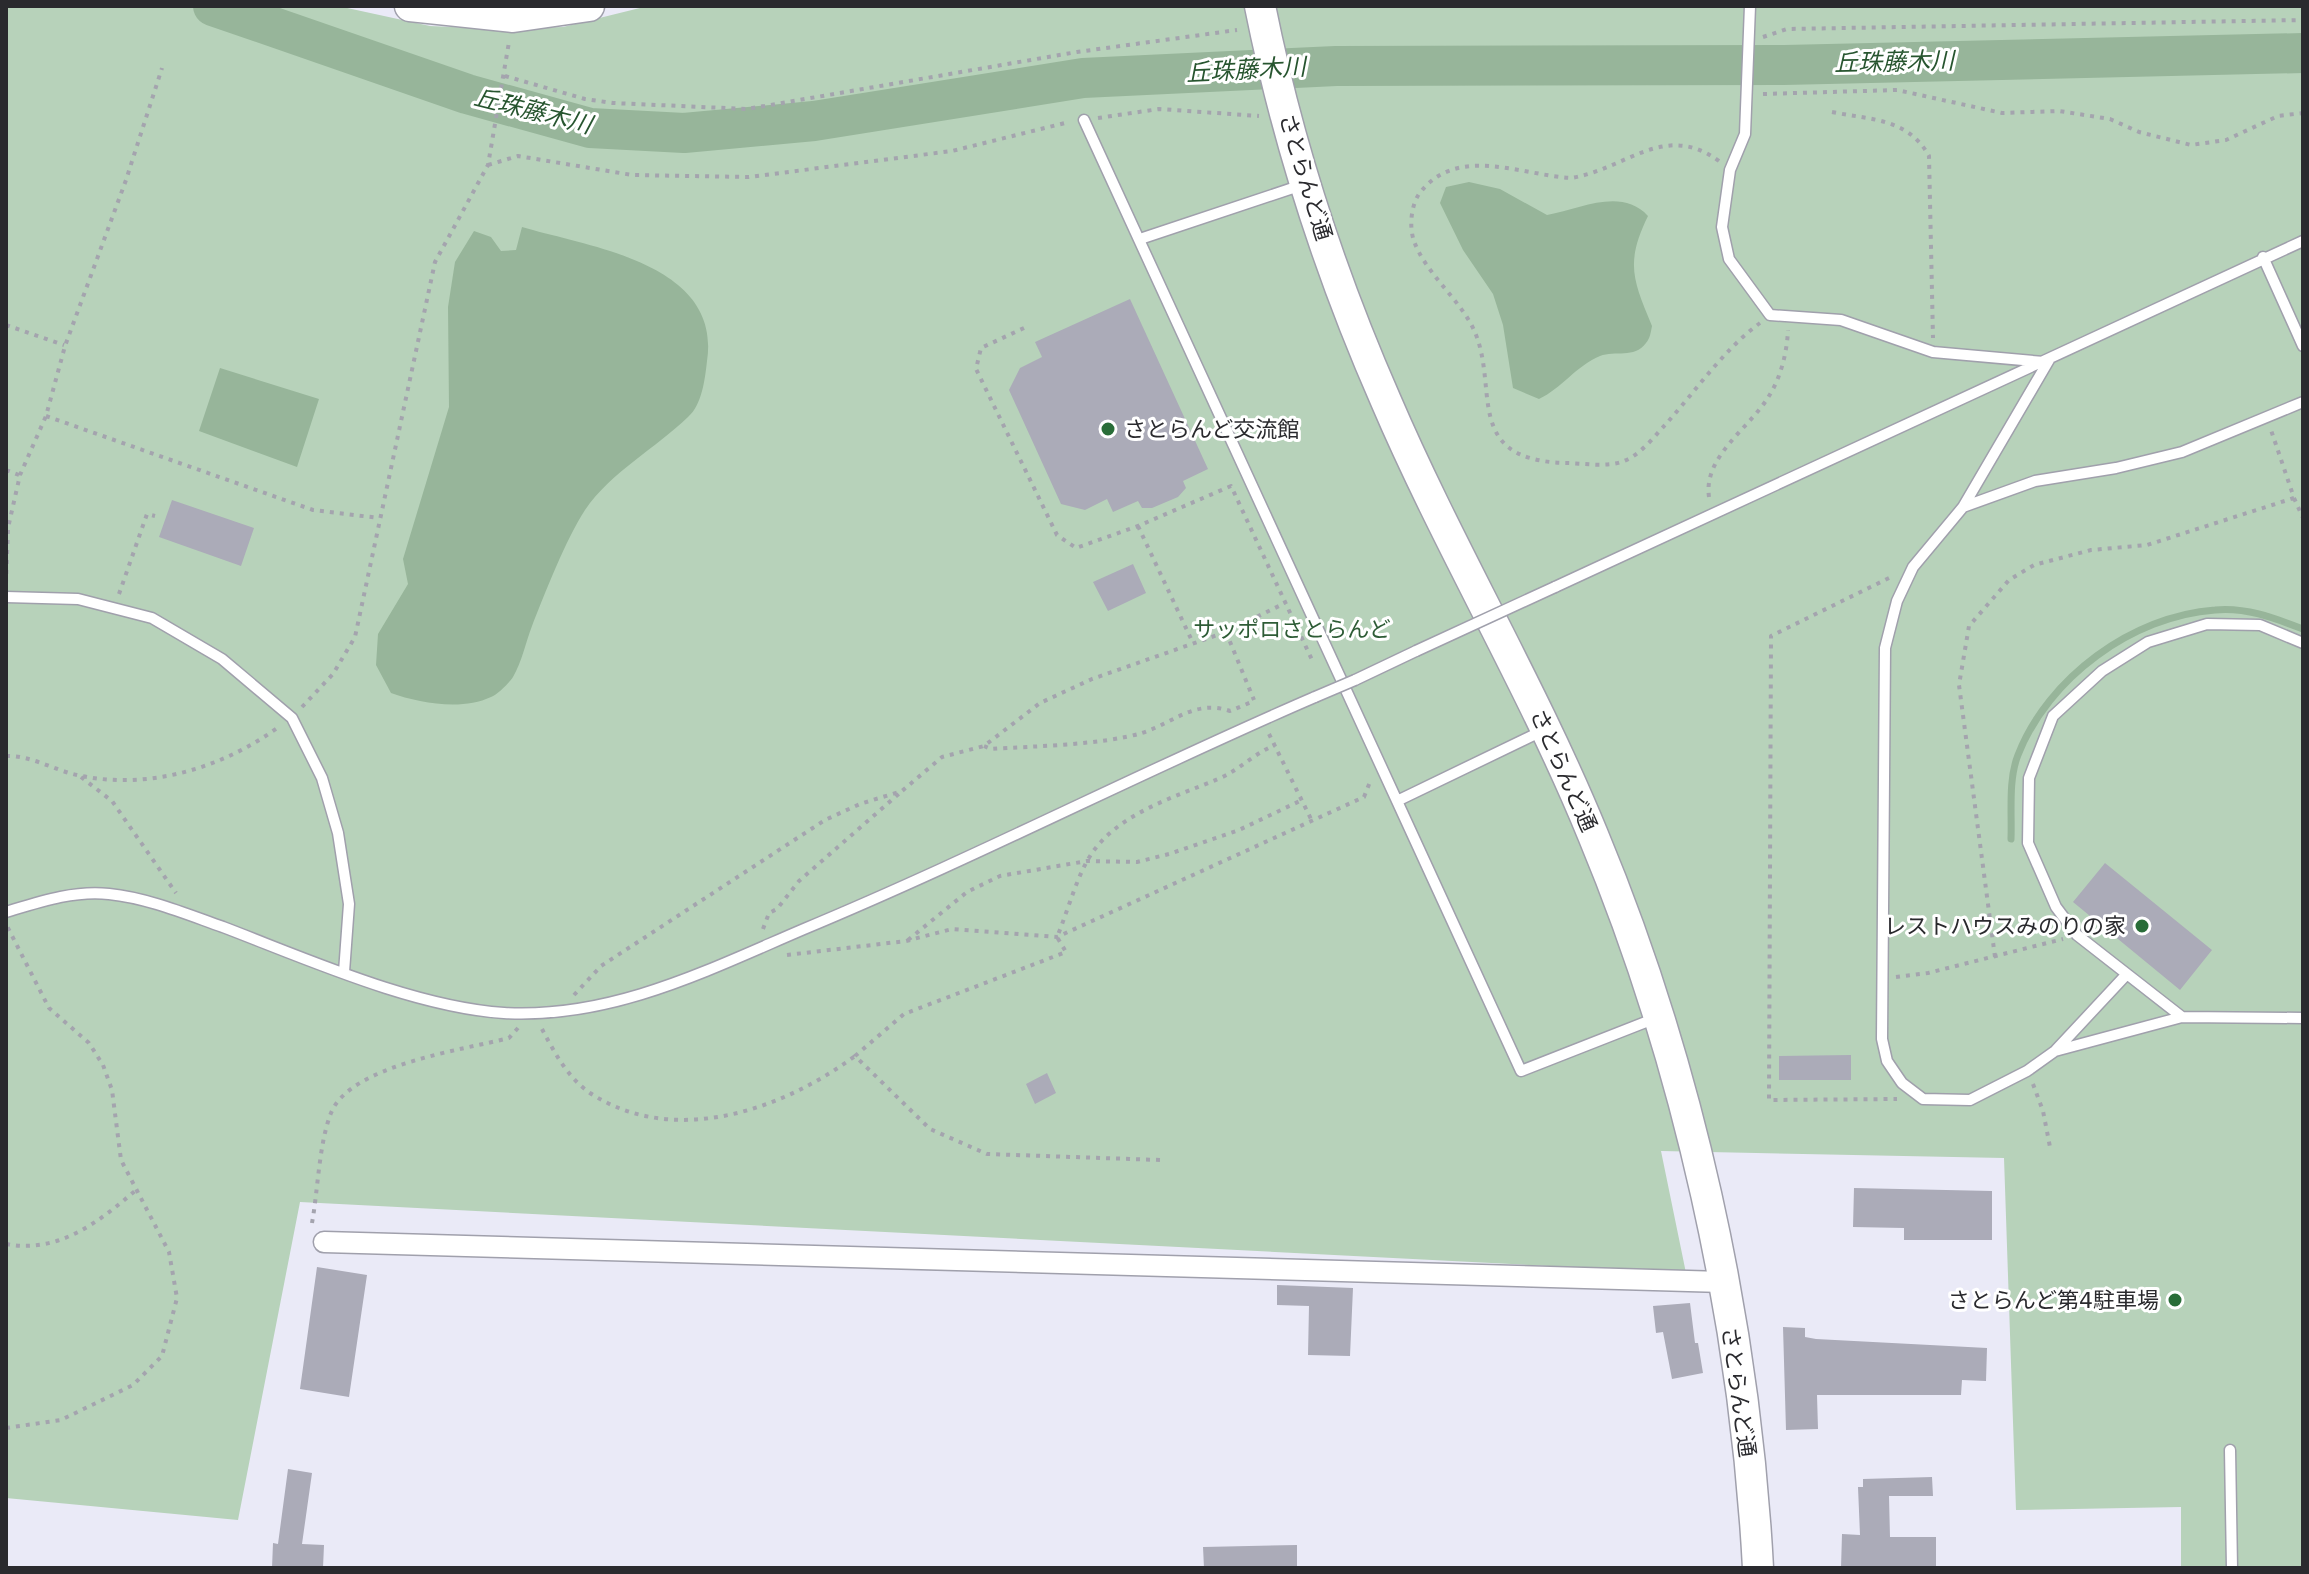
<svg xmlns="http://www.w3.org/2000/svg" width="2309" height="1574" font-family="'DejaVu Sans','Noto Sans JP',sans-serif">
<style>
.green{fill:#b7d2ba}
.water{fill:#97b59a}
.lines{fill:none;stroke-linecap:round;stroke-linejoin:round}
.stream{stroke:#97b59a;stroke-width:7}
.river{stroke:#97b59a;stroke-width:40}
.building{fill:#ababb8}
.lane-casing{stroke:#a0a0ac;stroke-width:13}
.street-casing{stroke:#a0a0ac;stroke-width:23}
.secondary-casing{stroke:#a0a0ac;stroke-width:33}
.path{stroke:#a4a4ae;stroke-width:4;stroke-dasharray:4 6;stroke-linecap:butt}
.lane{stroke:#fff;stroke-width:10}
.street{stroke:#fff;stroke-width:20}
.secondary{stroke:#fff;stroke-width:30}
.lane-bridge-casing{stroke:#a0a0ac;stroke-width:13;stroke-linecap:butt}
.lane-bridge{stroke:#fff;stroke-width:10}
.poi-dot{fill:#296d38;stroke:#fff;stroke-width:3}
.labels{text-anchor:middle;stroke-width:6;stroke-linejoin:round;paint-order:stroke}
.street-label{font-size:22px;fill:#2a2a2e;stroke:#fff}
.poi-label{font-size:22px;fill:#2a2a2e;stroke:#fff;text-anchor:end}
.park-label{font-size:22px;fill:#2e5c36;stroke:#fff}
.water-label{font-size:24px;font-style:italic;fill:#27552f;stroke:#fff}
</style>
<rect width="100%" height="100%" fill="#eaeaf7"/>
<path class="green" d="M6,6H338L430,26L495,29L563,27L648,6H2303V1568H2181V1507L2016,1510L2004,1158L1661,1151L1686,1273L300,1202L238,1520L6,1498Z"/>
<path class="water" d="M1469,182L1500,189L1547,215C1581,209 1621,187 1648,216C1625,263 1633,280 1652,326C1651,331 1650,339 1646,343C1634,359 1615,350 1600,356C1576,366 1562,388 1539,399L1513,388L1503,325L1493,294L1463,250L1440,203L1446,187Z
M522,227C589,247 722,263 707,361C705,379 702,405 688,417C656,448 611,472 585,510C566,539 545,593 532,626C526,641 522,662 513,677C509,683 498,694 491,697C462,711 419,703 391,693L376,665L378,634L408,584L403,559L449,407L448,307L455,262L474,231L491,237L501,251L516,250Z
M220,368L319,399L297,467L199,431Z"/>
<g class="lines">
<path class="stream" d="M2011,839C2012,813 2008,780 2018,755C2048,678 2132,616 2215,610C2246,607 2274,618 2303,629"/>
<path class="river" d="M213,6L467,94L590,128L684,133L814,121L1083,78L1336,66L1784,65L2303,53"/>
</g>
<path class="building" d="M1130,299L1208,469L1183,481L1186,488L1178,497L1152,508H1142L1138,501L1113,512L1107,499L1085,510L1061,504L1009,390L1020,368L1042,357L1035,342Z
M172,500L254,528L241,566L159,537Z
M1133,564L1146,593L1108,611L1093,582Z
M2105,863L2212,950L2180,990L2073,902Z
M1851,1055V1080H1779V1056Z
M1047,1073L1056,1093L1035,1104L1026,1084Z
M1854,1188L1992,1191V1240H1904V1228L1853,1227Z
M317,1267L367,1275L349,1397L300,1389Z
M1277,1285L1353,1288L1350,1356L1308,1355L1309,1306L1277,1305Z
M1690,1303L1695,1343H1698L1703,1373L1672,1379L1663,1332L1656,1333L1653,1306Z
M1783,1327L1805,1328V1337L1816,1339L1987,1348L1986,1381L1962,1380L1961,1395H1817L1818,1429L1786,1430Z
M288,1469L312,1473L302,1544L324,1545L323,1568H272L273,1543L278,1544Z
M1932,1477L1933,1496H1889L1890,1537H1936V1568H1841L1842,1534L1860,1535L1858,1487H1863V1479Z
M1297,1545V1568H1204L1203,1547Z"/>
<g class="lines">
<g class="lane-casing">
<path id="lane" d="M1750,6L1745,134L1730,170L1722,227L1729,259L1770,315L1841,320L1933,352L2044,362
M1084,120L1397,801L1542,731
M1140,239L1302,185
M2263,257L2303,346
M2049,360L1963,507L1913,567L1897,601L1885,648L1882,1039L1887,1061L1902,1083L1923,1099L1970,1100L2027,1071L2055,1051L2182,1017L2303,1018
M1963,507L2035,481L2116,468L2182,452L2303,402
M1555,587L2303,241
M6,597L78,599L152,618L222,659L292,718L322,778L338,833L349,904L344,972
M1355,680L1416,651
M1397,801L1521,1071L1656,1018
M6,912C39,902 74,890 109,894C148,898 186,914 223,927C307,959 414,1007 504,1013C612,1019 708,970 804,929C977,857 1143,771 1315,697
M2182,1017L2077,935L2056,907L2028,843L2029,778L2053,716L2102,671L2148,642L2207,624L2260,625L2303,643
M2056,1050L2126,975
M2230,1450L2232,1568"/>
</g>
<g class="street-casing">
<path id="street" d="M324,1242L1723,1282"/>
</g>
<g class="secondary-casing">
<path id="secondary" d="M410,6L513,17L589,6
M1260,6C1287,140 1331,276 1386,401C1449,548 1532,686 1593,835C1688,1063 1745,1322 1758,1568"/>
</g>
<path class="path" d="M1763,37L1787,29L2303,20
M505,76L585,99L613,103L747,109L1077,52L1237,30
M1763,94L1897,90L2002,113L2059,111L2110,119L2139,132L2191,145L2226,140L2278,116L2303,113
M1832,112C1871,120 1908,118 1929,156L1933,338
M1098,118L1159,109L1259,116
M1719,161C1664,121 1627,169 1571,178C1520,175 1456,144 1419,194C1411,206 1409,227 1414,241C1425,272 1457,297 1472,326C1502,384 1459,459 1564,463C1583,463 1607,468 1624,461C1641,454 1653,438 1665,425C1695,392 1724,349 1760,323
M488,165L518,156L632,175L749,177L952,151L1069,122
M6,325L64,345
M1024,328L981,348L976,369L1057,535L1076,548L1138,526L1231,486L1313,662
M46,416L313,510L379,518
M6,470L19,475
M1709,497C1703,456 1750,428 1769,396C1781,377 1787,352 1788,330
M2294,498L2303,518
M1138,526L1193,643
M1889,578L1771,636L1769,1100L1897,1099
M6,584L8,528L20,475L46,416L65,346L126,180L162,68
M119,594L147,514L155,516
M1226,632L1254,700
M302,707L333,674L355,637L435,262L488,165L509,42
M1269,734L1312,821
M984,746L991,749C1035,746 1101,745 1142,733C1173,723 1195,699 1230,711L1254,701
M6,756C30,755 54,770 77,775C148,791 223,768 280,726
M81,777L112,801L176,893
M763,929L769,913L777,909L799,881L902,791
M908,940L967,892L1000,876L1087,861L1137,862L1169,854L1239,830L1302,800
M787,955L906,941L952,929L1057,937L1364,797L1370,782
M1995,957L1959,685L1969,626L2009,580L2034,565L2091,550L2147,545L2294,498L2271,430
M1896,977L1928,973L2063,939
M574,995L601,966L825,820L860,804L902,791L942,757L984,746L1040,703L1092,679L1226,632L1285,603
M542,1029C554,1052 568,1078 590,1093C674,1148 782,1110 855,1056
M2033,1084L2043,1111L2050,1147
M1160,1160L987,1154L930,1129L855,1056L904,1014L1066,952L1057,937C1067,913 1074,886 1086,863C1111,815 1173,798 1218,779C1240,770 1253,754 1275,745
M312,1223C318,1190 319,1143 331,1113C350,1065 463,1050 509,1038L518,1028
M6,1244C58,1254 99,1222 136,1190
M6,1428L61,1420L133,1385L162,1356L177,1298L169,1252L121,1160L112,1090L103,1065L89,1043L49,1008L7,926"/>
<use href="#lane" class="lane"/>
<use href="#street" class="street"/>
<use href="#secondary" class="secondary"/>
<g class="lane-bridge-casing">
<path id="lane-bridge" d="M1416,651L1555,587
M1315,697L1355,680"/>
</g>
<use href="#lane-bridge" class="lane-bridge"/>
</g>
<g class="poi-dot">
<circle cx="1108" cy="429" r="8"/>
<circle cx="2142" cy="926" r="8"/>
<circle cx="2175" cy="1300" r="8"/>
</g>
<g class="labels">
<g class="street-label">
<text transform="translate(1306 177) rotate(73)" y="8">さとらんど通</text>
<text transform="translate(1564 770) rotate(66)" y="8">さとらんど通</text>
<text transform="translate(1739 1392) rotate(82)" y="8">さとらんど通</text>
</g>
<g class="poi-label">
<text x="1124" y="437" text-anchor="start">さとらんど交流館</text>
<text x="2126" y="934">レストハウスみのりの家</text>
<text x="2159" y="1308">さとらんど第4駐車場</text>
</g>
<g class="park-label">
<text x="1292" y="637">サッポロさとらんど</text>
</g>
<g class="water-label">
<text transform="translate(1894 62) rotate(-1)" y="8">丘珠藤木川</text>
<text transform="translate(1246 70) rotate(-3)" y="8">丘珠藤木川</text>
<text transform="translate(533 111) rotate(14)" y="8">丘珠藤木川</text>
</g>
</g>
<rect width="2309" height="1574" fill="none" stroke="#2a2a2e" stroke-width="16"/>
</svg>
